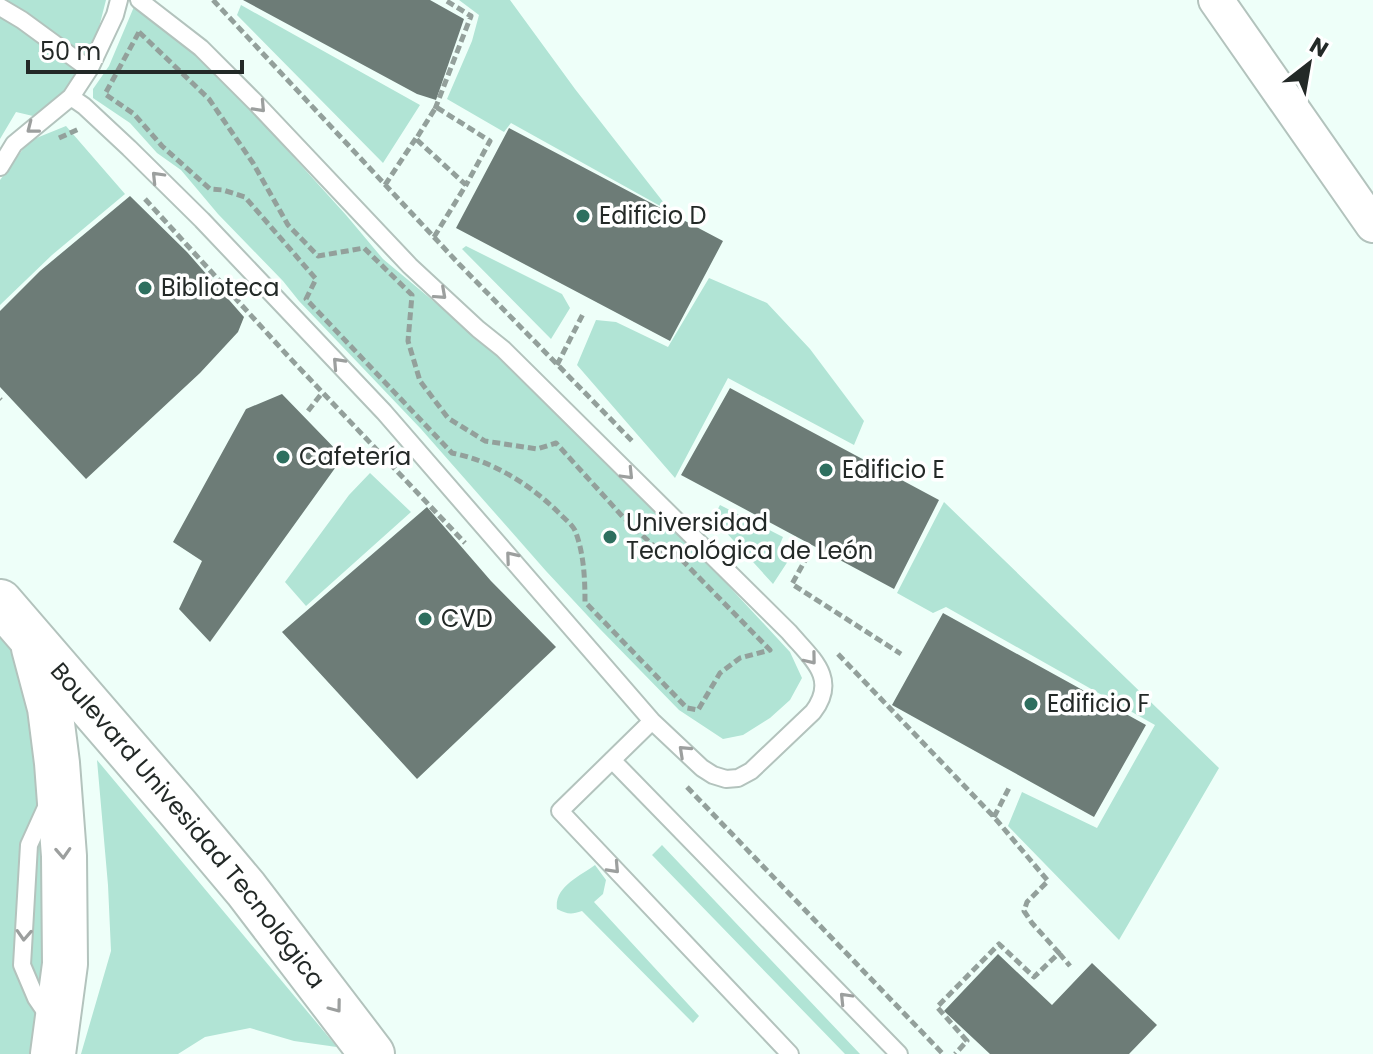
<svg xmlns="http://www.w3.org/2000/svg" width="1373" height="1054" font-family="Poppins,sans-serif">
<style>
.green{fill:#b1e4d5}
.building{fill:#6d7c77}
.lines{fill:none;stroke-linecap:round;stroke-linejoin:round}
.lane-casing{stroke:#b3c3bd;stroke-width:20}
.street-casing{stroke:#b3c3bd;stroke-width:38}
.secondary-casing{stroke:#b3c3bd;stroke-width:48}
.path{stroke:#93a09b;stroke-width:5;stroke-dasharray:8 4;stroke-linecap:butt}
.lane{stroke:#fff;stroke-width:16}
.street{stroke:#fff;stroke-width:34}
.secondary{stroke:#fff;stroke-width:44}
.oneway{stroke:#9c9f9e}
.poi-dot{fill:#2e6f5f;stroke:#fff;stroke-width:3}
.labels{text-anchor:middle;stroke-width:7;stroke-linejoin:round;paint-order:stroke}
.poi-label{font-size:24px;fill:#232927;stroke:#fff;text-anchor:start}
.street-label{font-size:24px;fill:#232927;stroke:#fff}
</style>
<rect width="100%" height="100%" fill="#eefff9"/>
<path class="green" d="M0,0H106L96,39L66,90L51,105L33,116L16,112L0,139Z
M459,0H510L575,89L671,212L511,123L504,132L447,99L472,41L479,15Z
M136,2L163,29L192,51L243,101L346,215L383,259L492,350L563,418L673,526L790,652L802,678L790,700L770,718L743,735L723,739L679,710L600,629L546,571L421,429L299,301L283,281L218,214L181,170L157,153L130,123L93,98V89L109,66Z
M241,5L420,105L383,163L237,15Z
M66,126L125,194L52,255L0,305V180L29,141Z
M466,246L562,294L570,308L551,339L462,249Z
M709,278L767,303L810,349L864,421L854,445L728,378L675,478L577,365L596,320L616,322L668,347Z
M370,473L411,512L306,606L285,582L349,495Z
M944,502L1219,768L1119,940L1008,826L1022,792L1097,828L1155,725L946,607L933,613L897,593Z
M720,505L783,537L780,544L790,558L773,584L713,518Z
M0,604L31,638L78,746L69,992L53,1054H0Z
M97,760L337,1047L294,1041L250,1028L205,1037L178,1054H81L111,951L108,885Z
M662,845L860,1054H845L652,855Z
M595,865L606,880L603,894L594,902L699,1016L693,1023L582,911C571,915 567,914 557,909C554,887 580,876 595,865Z"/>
<path class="building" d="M243,0H430L464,19L436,100L417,94Z
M509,128L723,241L670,341L456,228Z
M130,196L187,252L244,317L238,332L200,373L86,479L0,387V311L40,271Z
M730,388L939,500L894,589L681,475Z
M282,394L343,457L210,642L179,609L202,561L173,542L246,409Z
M427,507L491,581L556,647L417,779L282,632Z
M943,613L1146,725L1094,817L892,705Z
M998,954L1052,1005L1092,963L1157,1025L1129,1054H990L944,1011Z"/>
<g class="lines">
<g class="lane-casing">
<path id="lane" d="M0,7L22,20L89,69
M71,97L84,106L129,148L202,220L384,412L652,721L702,768L713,775L726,779L738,778L751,771L813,712C839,678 811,658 789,632L503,349L478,329L410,266L255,102L201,48L139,0
M0,167L14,144L71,97L90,68L115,15L119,0
M652,721L560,811L790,1054
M612,760L899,1054
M48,803L29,845L22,965L36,998L49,1017"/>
</g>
<g class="street-casing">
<path id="street" d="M1216,0L1373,225"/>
</g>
<g class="secondary-casing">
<g id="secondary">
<path id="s1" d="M0,602L177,807L246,889L372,1054"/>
<path d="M34,648L50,708L57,763L64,856L65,964L53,1054"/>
</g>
</g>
<path class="path" d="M213,0L459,264L634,443
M139,32L209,99L253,163L288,225L318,256L364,248L412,295L408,341L420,381L448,418L485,441L537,449L556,443L623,517L659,551L676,554L770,650L740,658L720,673L698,710L687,708L585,602C585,580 584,555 576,533C574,526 566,520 560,514C531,485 493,461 452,453L306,299L316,279L245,197L223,190L210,189L162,146L134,114L105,94Z
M435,109L471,16L445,0
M59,138L79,129
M385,185L416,138
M145,199L288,356L465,543
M434,237L466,185L416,139L436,107L490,141L466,185
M557,365L584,312
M0,399L1,400
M308,411L322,393
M808,555L792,584L901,654
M838,654L994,817L1048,881L1027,902L1024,911L1032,923L1059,953L1034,977L999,944L937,1007L967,1041L955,1054
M687,787L943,1054
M994,817L1010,786
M1059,953L1070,966"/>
<use href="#lane" class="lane"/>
<use href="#street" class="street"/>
<use href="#secondary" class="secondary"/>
</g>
<defs><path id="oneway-chevron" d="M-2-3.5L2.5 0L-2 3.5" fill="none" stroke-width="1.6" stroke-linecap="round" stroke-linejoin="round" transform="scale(2)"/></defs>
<g class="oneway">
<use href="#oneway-chevron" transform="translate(260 107) rotate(47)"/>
<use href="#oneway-chevron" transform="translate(32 128) rotate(142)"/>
<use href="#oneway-chevron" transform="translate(157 177) rotate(-134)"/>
<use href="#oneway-chevron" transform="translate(441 294) rotate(42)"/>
<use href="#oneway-chevron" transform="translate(338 363) rotate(-133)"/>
<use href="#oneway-chevron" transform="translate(628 474) rotate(46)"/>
<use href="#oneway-chevron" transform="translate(511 557) rotate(-130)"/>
<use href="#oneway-chevron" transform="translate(811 659) rotate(51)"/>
<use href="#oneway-chevron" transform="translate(684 751) rotate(-137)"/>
<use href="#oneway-chevron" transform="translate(63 853) rotate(87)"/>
<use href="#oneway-chevron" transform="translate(614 868) rotate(47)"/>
<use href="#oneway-chevron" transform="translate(24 935) rotate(93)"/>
<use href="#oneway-chevron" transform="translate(845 998) rotate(-134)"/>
<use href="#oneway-chevron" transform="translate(336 1007) rotate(53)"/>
</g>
<g class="poi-dot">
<circle cx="583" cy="216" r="8"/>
<circle cx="145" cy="288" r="8"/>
<circle cx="283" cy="457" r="8"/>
<circle cx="826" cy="470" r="8"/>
<circle cx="610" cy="537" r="8"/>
<circle cx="425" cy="619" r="8"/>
<circle cx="1031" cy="704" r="8"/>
</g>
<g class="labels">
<g class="poi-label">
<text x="599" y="224">Edificio D</text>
<text x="161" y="296">Biblioteca</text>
<text x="299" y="465">Cafetería</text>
<text x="842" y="478">Edificio E</text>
<text x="626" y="531">Universidad<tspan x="626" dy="28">Tecnológica de León</tspan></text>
<text x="441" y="627">CVD</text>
<text x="1047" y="712">Edificio F</text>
</g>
<g class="street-label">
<text dy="8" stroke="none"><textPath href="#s1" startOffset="292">Boulevard Univesidad Tecnológica</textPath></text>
</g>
</g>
<g transform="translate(1309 64) rotate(31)" stroke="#ffffff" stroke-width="6" paint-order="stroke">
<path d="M0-6L14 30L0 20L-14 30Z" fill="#232927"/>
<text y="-12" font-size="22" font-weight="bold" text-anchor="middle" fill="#232927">N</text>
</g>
<path d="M28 60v12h214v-12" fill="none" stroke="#232927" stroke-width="4"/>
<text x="40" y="60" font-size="24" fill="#232927" stroke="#ffffff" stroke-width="6" paint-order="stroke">50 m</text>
</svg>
